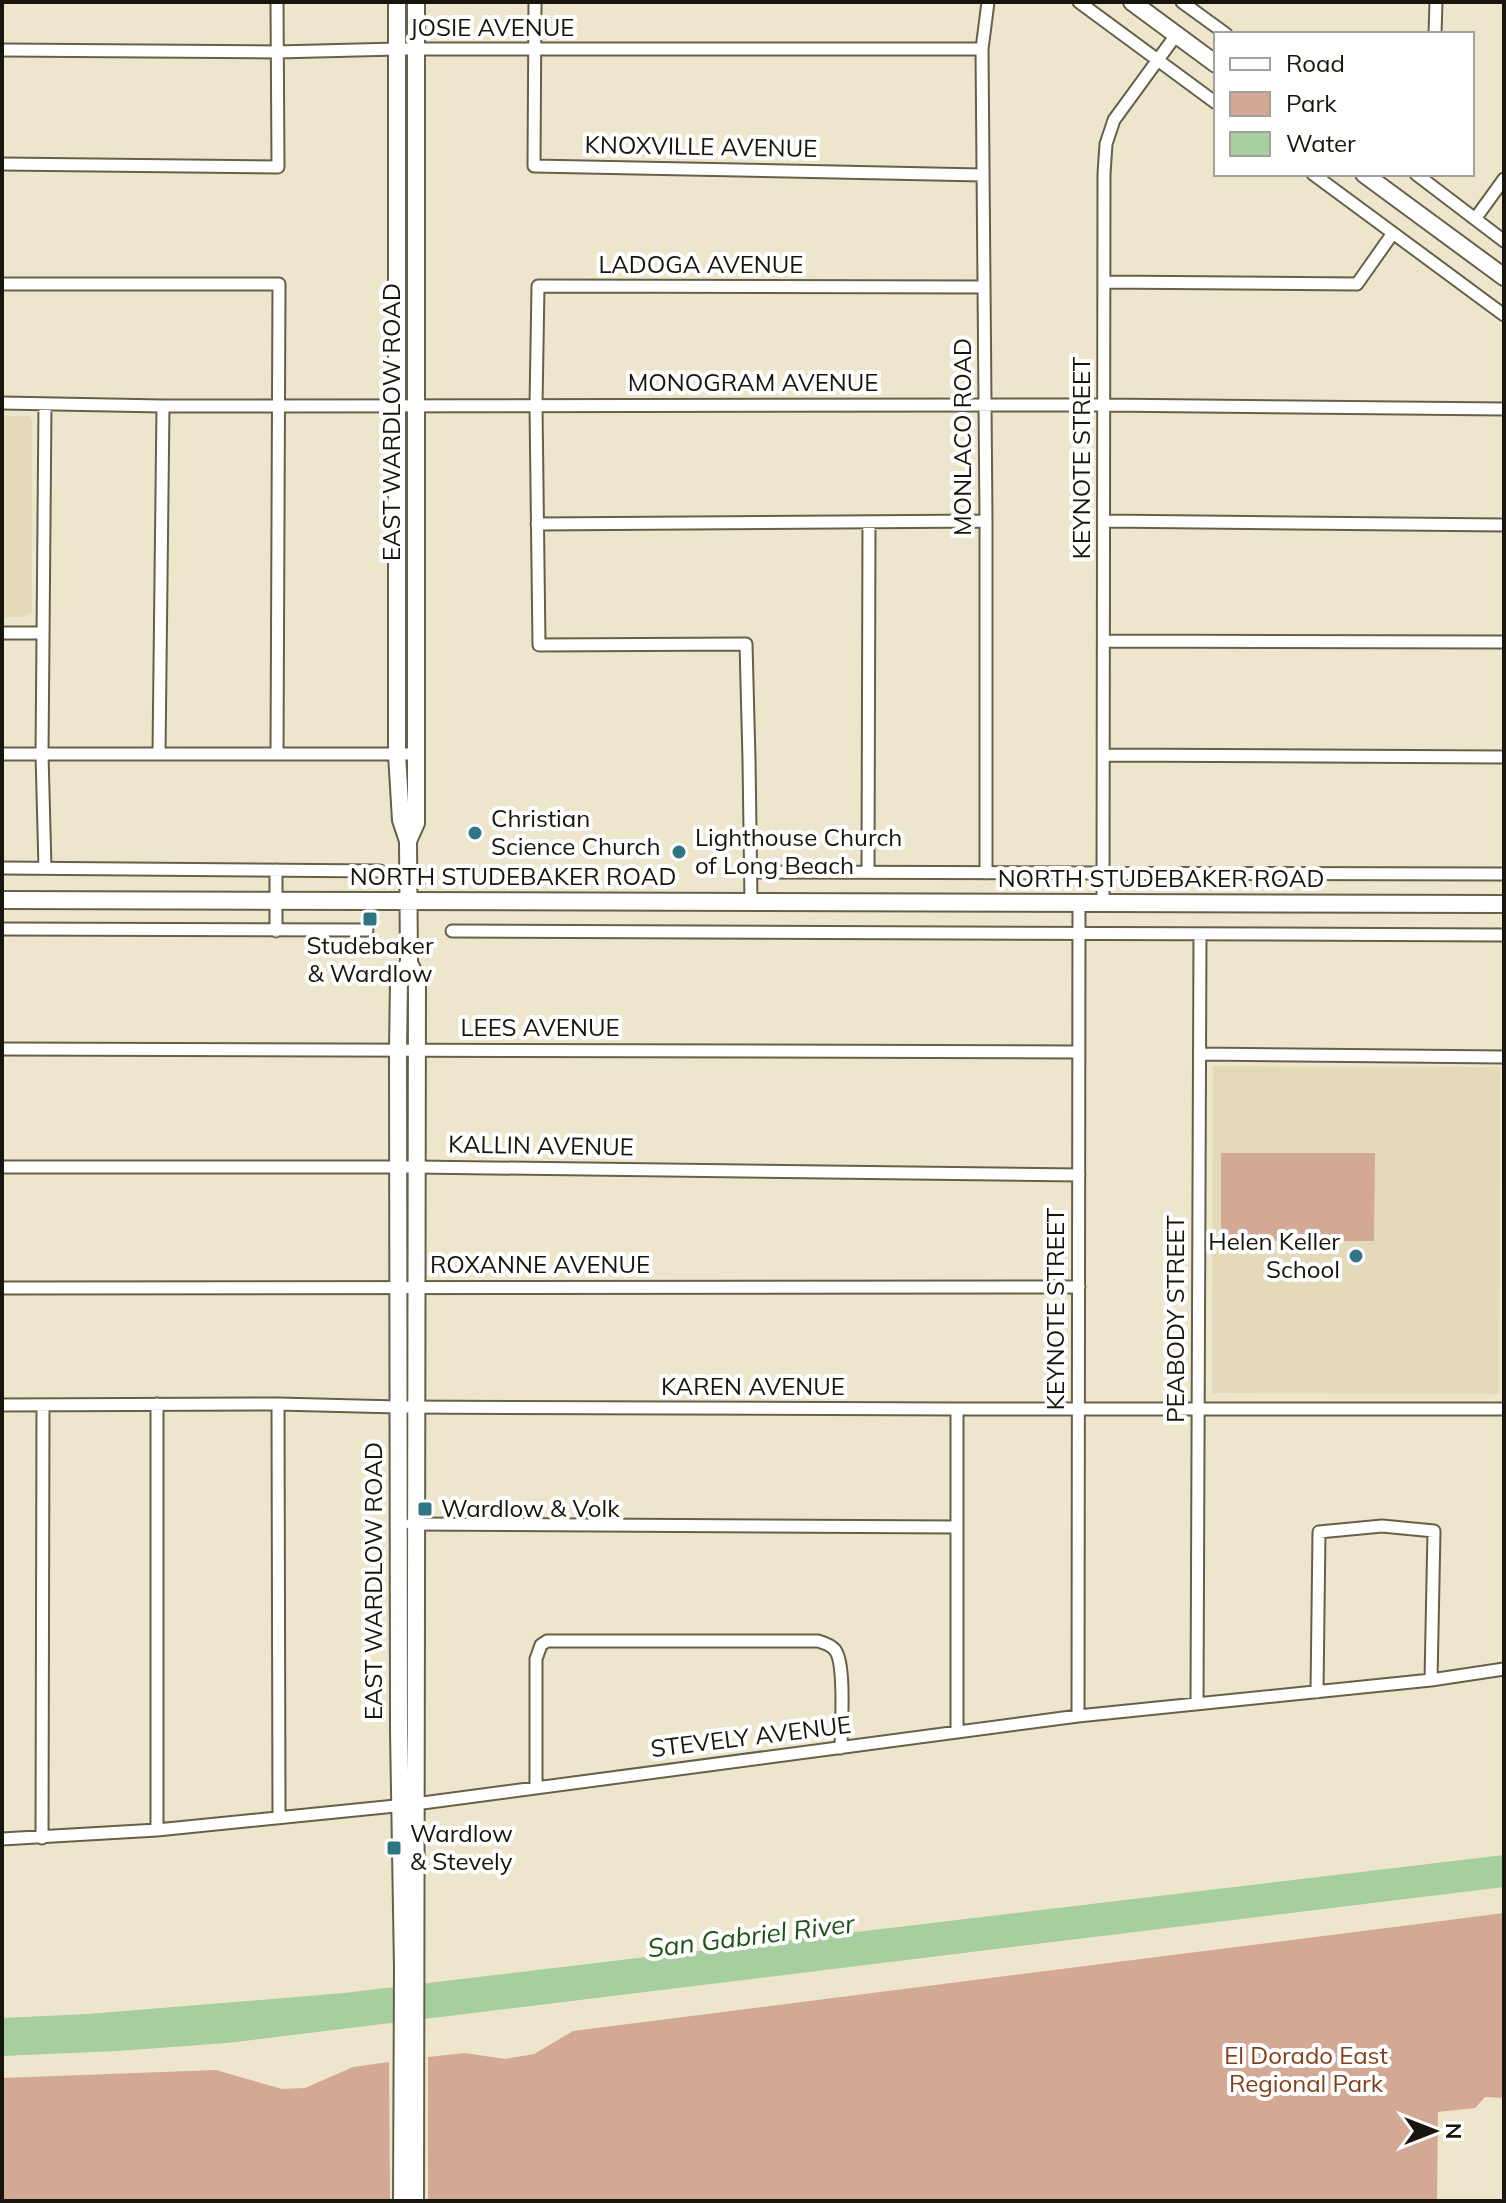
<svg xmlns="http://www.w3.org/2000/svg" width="1506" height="2203" font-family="Mulish,sans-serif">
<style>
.built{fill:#e4dab9}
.green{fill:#d3a995}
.water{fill:#a6ce9f}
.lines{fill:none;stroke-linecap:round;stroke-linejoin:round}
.minor-casing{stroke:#666049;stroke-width:15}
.secondary-casing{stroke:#666049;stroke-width:20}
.minor{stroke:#fff;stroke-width:11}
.secondary{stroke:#fff;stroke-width:16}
.poi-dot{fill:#2f7582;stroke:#fff;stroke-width:3}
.labels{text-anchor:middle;stroke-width:8;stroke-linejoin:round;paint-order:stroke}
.street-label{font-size:24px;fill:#18150c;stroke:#fff}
.poi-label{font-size:24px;fill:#18150c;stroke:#fff;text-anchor:start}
.park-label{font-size:24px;fill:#843f18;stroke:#fff}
.water-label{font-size:26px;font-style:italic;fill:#1d5215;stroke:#fff}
</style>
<rect width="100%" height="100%" fill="#ede6cc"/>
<path class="built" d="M2,416H30L32,421V612L25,617H2Z
M1213,1066L1500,1067L1499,1394L1212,1393Z"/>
<path class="green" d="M1221,1153H1375L1374,1241H1221Z
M1504,1913V2098L1485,2097L1475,2108L1438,2112L1437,2201H428V2057L465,2053L505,2059L534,2054L573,2031Z
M389,2062L390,2201H2V2078L216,2070L282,2089L305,2088L353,2067Z"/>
<path class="water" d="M1504,1855V1887L227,2043L117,2051L2,2056V2018L88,2014L344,1993Z"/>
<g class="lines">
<g class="minor-casing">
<path id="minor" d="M535,2L534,166L982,175
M1079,2L1216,103
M1182,2L1226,34
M1435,34L1436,2
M2,50L277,52L397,49H982
M2,164L278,167L277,2
M1313,174L1504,315
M1416,174L1504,241
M1475,219L1504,179
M1104,282L1357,284L1393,233
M2,284H279L277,754
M2,403L163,406L1104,405L1504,409
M1104,521L1504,525
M537,524L986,521
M2,633H43
M1104,641L1504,642
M159,753L163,406
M2,754H416
M1104,755L1504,757
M2,868L380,871
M45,868L42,754L45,404
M276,870V931
M750,872L1504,874
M868,872L869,522
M986,873V521L982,49L988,2
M751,902L749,760L746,644L539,645L536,406L538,286L984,287
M1103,902L1104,174L1106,144L1114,120L1176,35
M2,929L367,930
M452,931L1504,935
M2,1049L1079,1052
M1200,1054L1504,1057
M2,1167H416L1079,1175
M2,1288L1079,1287
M157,1404V1830
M278,1404L279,1817
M2,1405L278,1404L398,1407L957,1409H1504
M411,1524L957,1527
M1317,1692L1319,1532L1382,1526L1434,1531L1431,1680
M1197,1704L1200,934
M1078,1716L1079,902
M957,1732V1409
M536,1787V1659L541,1645L547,1641H818C825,1643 831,1645 835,1650C846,1664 841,1728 841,1748
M42,1838L43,1405
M2,1839L157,1830L415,1804L1078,1716L1431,1680L1504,1669"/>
</g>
<g class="secondary-casing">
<path id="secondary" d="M397,2V754L401,820L408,841L409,963L417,979L415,2201
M1132,2L1216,64
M1364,174L1504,277
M408,841L416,823V2
M2,900L1504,904
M402,2201L403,1968L399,1731L398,1051L399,979L409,963"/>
</g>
<use href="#minor" class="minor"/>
<use href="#secondary" class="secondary"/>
</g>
<g class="poi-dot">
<circle cx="475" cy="833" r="8"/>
<circle cx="679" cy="852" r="8"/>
<rect x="362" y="911" width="16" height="16" rx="4"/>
<circle cx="1356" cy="1256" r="8"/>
<rect x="417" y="1501" width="16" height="16" rx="4"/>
<rect x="386" y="1840" width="16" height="16" rx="4"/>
</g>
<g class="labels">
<g class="street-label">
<text x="492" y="36">JOSIE AVENUE</text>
<text transform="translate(701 147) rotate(1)" y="8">KNOXVILLE AVENUE</text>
<text x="701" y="273">LADOGA AVENUE</text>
<text x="753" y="391">MONOGRAM AVENUE</text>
<text transform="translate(392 422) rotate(-90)" y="8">EAST WARDLOW ROAD</text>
<text transform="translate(963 437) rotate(-90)" y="8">MONLACO ROAD</text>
<text transform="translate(1082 458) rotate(-90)" y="8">KEYNOTE STREET</text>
<text x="513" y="885">NORTH STUDEBAKER ROAD</text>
<text x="1161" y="887">NORTH STUDEBAKER ROAD</text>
<text x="540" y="1036">LEES AVENUE</text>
<text transform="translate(541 1146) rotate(1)" y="8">KALLIN AVENUE</text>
<text x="540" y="1273">ROXANNE AVENUE</text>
<text transform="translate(1056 1309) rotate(-90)" y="8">KEYNOTE STREET</text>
<text transform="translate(1176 1319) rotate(-90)" y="8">PEABODY STREET</text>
<text x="753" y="1395">KAREN AVENUE</text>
<text transform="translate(374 1581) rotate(-90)" y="8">EAST WARDLOW ROAD</text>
<text transform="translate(751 1737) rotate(-7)" y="8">STEVELY AVENUE</text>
</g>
<g class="poi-label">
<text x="491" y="827">Christian<tspan x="491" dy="28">Science Church</tspan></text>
<text x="695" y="846">Lighthouse Church<tspan x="695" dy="28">of Long Beach</tspan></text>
<text x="370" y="954" text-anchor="middle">Studebaker<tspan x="370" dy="28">&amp; Wardlow</tspan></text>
<text x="1340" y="1250" text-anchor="end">Helen Keller<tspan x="1340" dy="28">School</tspan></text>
<text x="441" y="1517">Wardlow &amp; Volk</text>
<text x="410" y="1842">Wardlow<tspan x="410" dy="28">&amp; Stevely</tspan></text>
</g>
<g class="park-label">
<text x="1306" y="2064">El Dorado East<tspan x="1306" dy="28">Regional Park</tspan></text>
</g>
<g class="water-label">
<text transform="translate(751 1936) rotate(-7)" y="9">San Gabriel River</text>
</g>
</g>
<rect width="1506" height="2203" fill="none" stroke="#18150c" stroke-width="8"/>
<rect x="1214" y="32" width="260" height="144" fill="#ffffff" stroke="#a3a19e" stroke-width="2"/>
<rect x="1230" y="58" width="40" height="12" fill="#ffffff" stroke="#a3a19e" stroke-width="2"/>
<text x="1286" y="72" font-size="24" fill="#18150c">Road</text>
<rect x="1230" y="92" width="40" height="24" fill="#d3a995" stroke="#a3a19e" stroke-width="2"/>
<text x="1286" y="112" font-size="24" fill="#18150c">Park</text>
<rect x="1230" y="132" width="40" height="24" fill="#a6ce9f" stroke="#a3a19e" stroke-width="2"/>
<text x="1286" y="152" font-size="24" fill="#18150c">Water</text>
<g transform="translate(1434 2131) rotate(90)" stroke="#ffffff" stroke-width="6" paint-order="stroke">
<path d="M0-6L14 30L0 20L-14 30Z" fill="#18150c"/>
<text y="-12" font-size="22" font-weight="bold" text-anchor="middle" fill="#18150c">N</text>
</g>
</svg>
